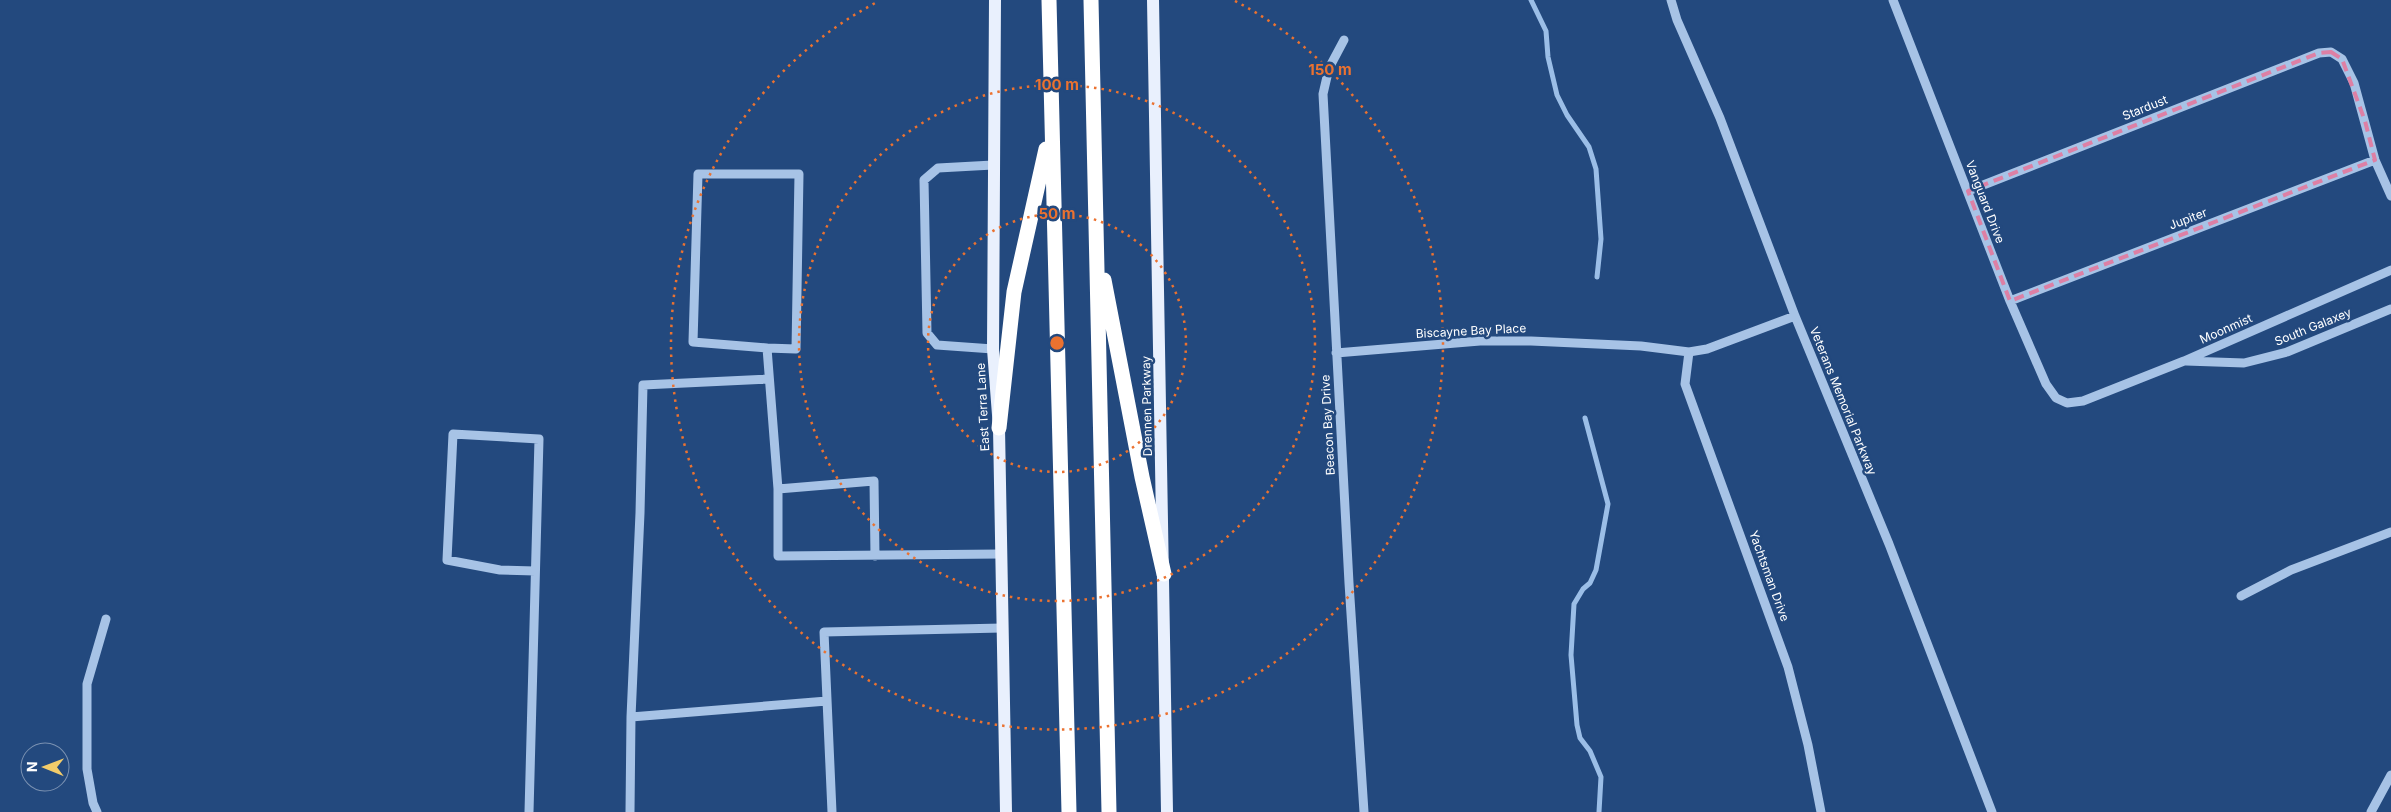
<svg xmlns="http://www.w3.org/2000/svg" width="2391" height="812" font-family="Inter,sans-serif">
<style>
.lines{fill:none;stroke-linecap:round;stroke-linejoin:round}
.stream{stroke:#9bbee7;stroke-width:5}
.minor{stroke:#a7c3e6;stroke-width:9}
.major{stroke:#e9f0fd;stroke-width:12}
.highway{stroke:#fff;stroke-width:15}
.marked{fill:none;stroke:#dd80a5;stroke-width:4;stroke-dasharray:10 6;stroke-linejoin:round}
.ring{fill:none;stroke:#eb7230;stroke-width:2.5;stroke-dasharray:2.5 5}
.labels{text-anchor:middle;stroke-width:5;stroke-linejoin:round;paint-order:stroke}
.street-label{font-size:12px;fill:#fff;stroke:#23497e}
.centre{fill:#eb7230;stroke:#23497e;stroke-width:2.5}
.ring-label{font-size:15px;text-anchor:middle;font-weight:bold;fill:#eb7230;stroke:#23497e;stroke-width:5;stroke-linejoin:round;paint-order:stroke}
</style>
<rect width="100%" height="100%" fill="#23497e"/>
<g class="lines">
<path class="stream" d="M1531,0L1546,31L1548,57L1557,95L1567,115L1589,147L1596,169L1601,239L1597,277
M1585,418L1608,504L1596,570L1590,583L1583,589L1574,604L1571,655L1577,725L1580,738L1590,751L1601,777L1599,812"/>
<path class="minor" d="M1671,0L1677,20L1720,118L1795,316L1889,544L1992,812
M1893,0L2010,301L2046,384L2056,398L2067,403L2083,401L2184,361L2391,270
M1344,40L1329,68L1323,94L1349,583L1364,812
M993,165L938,168L924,180L927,333L937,345L993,349
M1968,191L2319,53L2331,52L2342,59L2354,83L2375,160L2391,196
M2010,301L2375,160
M767,348L693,342L698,174H799L796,349L767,348L778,489V556L1001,554
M1689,352L1685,384L1788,667L1808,745L1821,812
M1336,353L1480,341H1531L1641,346L1689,352L1707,349L1795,316
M2186,361L2244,363L2287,352L2391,309
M778,489L874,481L875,556
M2241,596L2291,570L2391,532
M631,717L640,513L643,385L768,379
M97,812L93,803L87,769V684L106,619
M529,812L539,439L453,434L447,560L500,570L535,571
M630,812L631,717L827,701
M832,812L824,632L1002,628
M2371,812L2391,775"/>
<path class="major" d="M995,0L993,349L999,428L1006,812
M1153,0L1167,812"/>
<path class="highway" d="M1049,0L1069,812
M1091,0L1109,812
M1104,280L1142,477L1164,574
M999,428L1014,292L1046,149"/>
</g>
<path class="marked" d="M2331,52L2342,59L2365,121L2375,160L2010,301L1968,191L2319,53Z"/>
<g class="ring">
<circle cx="1057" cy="343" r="129"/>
<circle cx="1057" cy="343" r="258"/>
<path d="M1235 1A386 386 0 1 1 879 1"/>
</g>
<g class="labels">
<g class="street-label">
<text transform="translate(2145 108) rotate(-22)" y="4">Stardust</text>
<text transform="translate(1985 202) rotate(69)" y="4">Vanguard Drive</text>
<text transform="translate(2188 219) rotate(-21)" y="4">Jupiter</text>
<text transform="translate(2313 327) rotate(-22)" y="4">South Galaxey</text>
<text transform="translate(2226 329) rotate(-24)" y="4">Moonmist</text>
<text transform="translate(1471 331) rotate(-3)" y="4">Biscayne Bay Place</text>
<text transform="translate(1843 401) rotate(68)" y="4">Veterans Memorial Parkway</text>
<text transform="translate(1147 406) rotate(-91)" y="4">Drennen Parkway</text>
<text transform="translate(983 407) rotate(-93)" y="4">East Terra Lane</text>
<text transform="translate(1328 425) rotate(-93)" y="4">Beacon Bay Drive</text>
<text transform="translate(1769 576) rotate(70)" y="4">Yachtsman Drive</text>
</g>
</g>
<circle cx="1057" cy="343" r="8" class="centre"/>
<g class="ring-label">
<text x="1330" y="75">150 m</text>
<text x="1057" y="90">100 m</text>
<text x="1057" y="219">50 m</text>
</g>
<g transform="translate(45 767) rotate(271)"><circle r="24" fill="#23497e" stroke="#7b92b2"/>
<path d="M0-4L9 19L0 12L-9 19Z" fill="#f2cc6a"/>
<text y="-8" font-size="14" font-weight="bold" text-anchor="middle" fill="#ffffff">N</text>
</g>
</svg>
